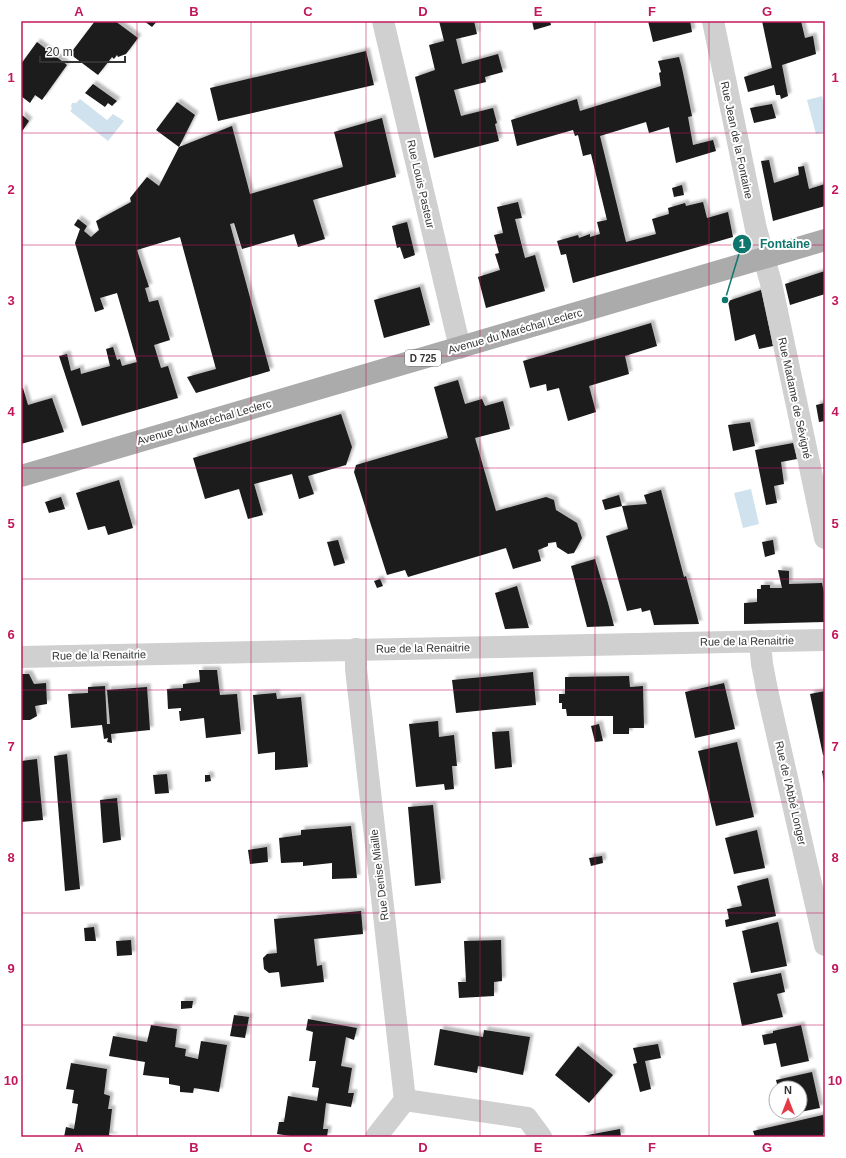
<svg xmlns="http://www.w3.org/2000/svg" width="846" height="1158" font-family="Helvetica,sans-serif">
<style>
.water{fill:#cfe2ee}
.building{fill:#1a1a1a;filter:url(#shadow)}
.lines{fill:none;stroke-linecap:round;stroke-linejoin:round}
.street{stroke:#d0d0d0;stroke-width:22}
.primary{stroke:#ababab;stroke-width:22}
.grid{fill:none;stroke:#c2185b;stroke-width:1;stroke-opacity:0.55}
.labels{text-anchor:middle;stroke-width:4;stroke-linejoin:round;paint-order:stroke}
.shield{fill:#fff;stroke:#707070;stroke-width:1}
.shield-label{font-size:10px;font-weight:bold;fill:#333}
.street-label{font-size:11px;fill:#333;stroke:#fff}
.leader{fill:none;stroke:#0f766e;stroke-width:1.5}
.callout-dot{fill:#0f766e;stroke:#fff;stroke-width:1.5}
.mark-label{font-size:12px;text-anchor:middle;font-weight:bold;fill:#fff}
.callout-label{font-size:12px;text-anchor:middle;font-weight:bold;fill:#0f766e;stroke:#fff;stroke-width:4;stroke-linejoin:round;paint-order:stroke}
.neatline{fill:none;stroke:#c2185b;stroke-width:1.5}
.grid-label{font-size:13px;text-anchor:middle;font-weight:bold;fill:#c2185b}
</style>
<defs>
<filter id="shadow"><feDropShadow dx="3.5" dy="-3.5" stdDeviation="1" flood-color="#0004"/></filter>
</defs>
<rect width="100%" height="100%" fill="#fff"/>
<path class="water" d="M822,96L825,108V132L816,134L807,100Z
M80,99L107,120L113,114L124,121L108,141L70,111L72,109L71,106L72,103H76Z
M751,489L759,524L743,528L734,493Z"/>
<path class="building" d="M95,21H115L138,38L126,54L118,57L117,55L114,59L112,57L98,75L70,54Z
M144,21H157L152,27Z
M439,21H474L477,34L456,39L462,64L498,54L503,72L485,77L486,82L454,90L461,116L493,108L497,123L495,124L499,141L434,158L415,77L435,70L429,45L444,41Z
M532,21H550L551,25L534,30Z
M648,21H690L692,32L653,42Z
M762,21H801L805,38L813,36L816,54L782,65L788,96L781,99L780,95H776L774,85L748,92L744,77L772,68Z
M37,42L67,65L42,100L35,95L30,103L21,96V64Z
M366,51L374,85L218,121L210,88Z
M679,57L682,68L692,116L688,117L693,145L713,140L716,151L676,163L669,127L649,133L646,122L600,136L626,242L656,234L652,219L669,214L668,208L685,203L686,206L703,202L707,218L728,212L733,237L573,283L566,254L561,255L557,241L578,235L579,238L590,234V237L600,234L597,222L607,220L591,154L583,156L578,135L575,136L573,130L517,146L511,120L577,99L580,111L661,86L659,73L661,72L658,61Z
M93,84L117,101L112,106L108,103L105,107L85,93Z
M177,102L195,115L179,147L156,130Z
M772,104L776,118L754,123L750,108Z
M21,114L29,121L21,133Z
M382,118L396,177L313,200L325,239L298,247L294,234L242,249L234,223L230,224L270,371L196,393L187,377L216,369L180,237L160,243L137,250L149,287L145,288L149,302L158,300L170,340L154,345L161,368L168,366L178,398L82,426L59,356L67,354L71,371L80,368L81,374L110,366L106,349L113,347L117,360L120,359L122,366L137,362L117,293L100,298L104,309L95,312L75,243L80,229L74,225L78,219L87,226L84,231L91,237L99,230L96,221L131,202L130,198L147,177L159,186L179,147L232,126L250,194L343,167L334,132Z
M769,160L774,183L799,175L798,167L804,166L809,189L825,184V206L773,221L761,161Z
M682,185L684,195L674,197L672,188Z
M518,202L522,218L515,219L525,258L535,255L545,291L486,308L478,277L500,270L495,254L499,253L494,235L503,233L497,207Z
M407,222L415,255L404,259L400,247L397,248L392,226Z
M825,271V294L790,305L785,284Z
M420,287L430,325L384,338L374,300Z
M761,290L773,346L759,349L755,334L735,341L728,301Z
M651,323L657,346L625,356L629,374L589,386L596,412L568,421L559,388L547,391L546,384L530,388L523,361Z
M458,380L465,404L482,399L485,406L503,401L510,429L475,438L496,511L546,497L554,500L556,510L577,523L582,538L574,553L568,554L557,547L556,542L548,543V546L538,550L541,561L513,569L506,548L408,577L405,570L387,575L354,472L356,465L448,438L434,387Z
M23,388L28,405L52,398L64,432L21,444V389Z
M825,403V421L819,422L816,405Z
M341,414L352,447L346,465L308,476L314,494L299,499L292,474L254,484L263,515L248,519L239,489L205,499L193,458Z
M750,422L755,446L733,451L728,425Z
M793,443L797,459L781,462L784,484L774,486L777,503L766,505L755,450Z
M119,480L133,528L108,535L105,526L88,530L76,493Z
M661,490L684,577L686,576L699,624L654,625L650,610L642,612L641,608L627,611L606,536L628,529L622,506L647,504L644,495Z
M619,495L622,506L605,510L602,500Z
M61,497L65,509L49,513L45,502Z
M338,540L345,563L334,566L327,542Z
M773,540L775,554L765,557L762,542Z
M595,559L608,603L614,626L587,627L571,566Z
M778,570L789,571V584L822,583L825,597V622L744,624V603L757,602V589H761V585H770V588H782Z
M380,579L383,586L377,588L374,581Z
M517,586L529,628L505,629L495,593Z
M199,670H217L220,695L237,694L241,734L206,738L204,718L180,721L179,711H181V708L168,709L167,689L183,688V684L200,682Z
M533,672L536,705L456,713L452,680Z
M21,674H29L34,684L46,683L47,704L35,706L37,716L30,720H21Z
M629,676L630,687L643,686L644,728H629V734H613V716H567L566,709H562V703H559V694H565V677Z
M724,683L735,729L695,738L685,692Z
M105,686L107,724H110L107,690L147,687L150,730L111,734L112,743L107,742L108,738L104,739L102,725L71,728L68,694L88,693V687Z
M825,691V755H823L810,694Z
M276,693L277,699L301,697L308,767L275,770V752L258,754L253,695Z
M438,721L439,737L454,735L457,766H452L454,789L445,790L444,784L416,787L409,724Z
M599,724L603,741L595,742L591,726Z
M509,731L512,767L495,769L492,732Z
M737,742L754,817L716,826L698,751Z
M67,754L80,889L65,891L54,756Z
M37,759L43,820L21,822V761Z
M825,770V783H824L822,771Z
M167,774L169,793L155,794L153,775Z
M205,775H210L211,781L205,782Z
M117,798L121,840L103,843L100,800Z
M433,805L441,883L415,886L408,807Z
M351,826L357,878L332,879V863L303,866V862L281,863L279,838L301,835V830Z
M757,830L765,868L734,874L725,838Z
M267,847L268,862L250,864L248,850Z
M602,856L603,863L591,866L589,858Z
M768,878L776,916L726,927L725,920L729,919L727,909L742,906L737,886Z
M361,911L363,934L314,939L317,966L322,965L324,982L281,987L279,972L269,973L264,969L263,958L267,954L277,953L274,919Z
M778,922L787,966L751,973L742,931Z
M94,927L96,941H85L84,928Z
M131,940L132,955L117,956L116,941Z
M501,940L502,981L494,982V996L459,998L458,982H466L464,941Z
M781,973L785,992L777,994L783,1017L742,1026L733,983Z
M181,1001H193L192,1008L181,1009Z
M234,1015L249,1017L245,1038L230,1036Z
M308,1019L357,1028L354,1040L346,1037L341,1066L352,1068L348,1093H354L351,1107L326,1103L323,1129H328L327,1137H297L277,1134L279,1122H284L288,1096L317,1101L319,1088L312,1087L316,1061H309L313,1032L306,1030Z
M151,1025L177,1029L175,1047L186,1049L185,1056L198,1059L201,1041L227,1045L219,1092L194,1088L193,1093L180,1092V1086L169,1084V1078L143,1075L145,1062L109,1056L113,1036L147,1042Z
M801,1025L809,1061L781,1067L776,1043L764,1045L762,1035L773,1033V1031Z
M440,1029L483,1037L484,1030L530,1037L523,1075L478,1066L477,1073L434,1065Z
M658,1044L661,1058L645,1061L651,1089L640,1092L633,1064L637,1063L633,1048Z
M578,1046L613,1075L589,1103L555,1075Z
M71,1063L107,1069L104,1094L110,1096L108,1109H112L109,1135L116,1137H64L66,1127L74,1129L78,1104L72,1103L74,1090L66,1089Z
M812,1072L820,1108L800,1112V1088H778L776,1080Z
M823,1115L825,1128V1133H823V1137H755L753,1131Z
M620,1129L621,1137H582V1136Z"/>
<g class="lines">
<path class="street" d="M383,21L460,348
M713,21L756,229L771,283L825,538
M760,641L762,664L767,690L825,945
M356,649V669L405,1100L376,1137
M21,657L825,640
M405,1100L527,1118L541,1137"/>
<path class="primary" d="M21,476L825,240"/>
</g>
<path class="grid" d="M137,21V1137M251,21V1137M366,21V1137M480,21V1137M595,21V1137M709,21V1137M21,133H825M21,245H825M21,356H825M21,468H825M21,579H825M21,690H825M21,802H825M21,913H825M21,1025H825"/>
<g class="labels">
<rect class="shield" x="405" y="350" width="36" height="16" rx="3"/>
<g class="shield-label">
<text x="423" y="362">D 725</text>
</g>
<g class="street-label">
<text transform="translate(737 140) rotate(78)" y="4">Rue Jean de la Fontaine</text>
<text transform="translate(421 184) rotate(77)" y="4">Rue Louis Pasteur</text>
<text transform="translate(515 331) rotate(-16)" y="4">Avenue du Maréchal Leclerc</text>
<text transform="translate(795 398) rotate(78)" y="4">Rue Madame de Sévigné</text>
<text transform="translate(204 422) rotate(-16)" y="4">Avenue du Maréchal Leclerc</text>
<text transform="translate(747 641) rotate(-1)" y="4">Rue de la Renaitrie</text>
<text transform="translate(423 648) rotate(-1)" y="4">Rue de la Renaitrie</text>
<text transform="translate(99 655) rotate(-1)" y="4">Rue de la Renaitrie</text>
<text transform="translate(791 793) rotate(77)" y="4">Rue de l’Abbé Longer</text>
<text transform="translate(379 875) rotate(-97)" y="4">Rue Denise Miaille</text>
</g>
</g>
<path class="leader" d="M725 300L742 244"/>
<g class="callout-dot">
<circle cx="725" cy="300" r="4"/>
<circle cx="742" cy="244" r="10"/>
</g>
<g class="mark-label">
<text x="742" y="248">1</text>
</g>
<g class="callout-label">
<text x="785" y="248">Fontaine</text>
</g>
<rect width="846" height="1158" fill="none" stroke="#ffffff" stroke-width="44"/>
<g transform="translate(788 1100)"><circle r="19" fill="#ffffff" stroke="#adadad"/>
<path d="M0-3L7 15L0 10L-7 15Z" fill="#e63946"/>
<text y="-6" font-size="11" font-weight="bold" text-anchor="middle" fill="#333333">N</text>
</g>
<path d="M40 56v6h85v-6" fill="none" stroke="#333333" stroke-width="2"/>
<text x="46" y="56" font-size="12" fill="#333333" stroke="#ffffff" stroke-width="3" paint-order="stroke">20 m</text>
<rect x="22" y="22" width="802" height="1114" class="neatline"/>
<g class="grid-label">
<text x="79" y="16">A</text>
<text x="194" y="16">B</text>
<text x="308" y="16">C</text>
<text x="423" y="16">D</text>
<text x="538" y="16">E</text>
<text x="652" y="16">F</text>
<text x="767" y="16">G</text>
<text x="11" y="82">1</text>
<text x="835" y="82">1</text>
<text x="11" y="194">2</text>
<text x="835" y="194">2</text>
<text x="11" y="305">3</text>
<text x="835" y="305">3</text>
<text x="11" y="416">4</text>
<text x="835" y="416">4</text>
<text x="11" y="528">5</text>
<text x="835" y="528">5</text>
<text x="11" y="639">6</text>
<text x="835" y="639">6</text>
<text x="11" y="751">7</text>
<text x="835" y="751">7</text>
<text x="11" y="862">8</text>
<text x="835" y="862">8</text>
<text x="11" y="973">9</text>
<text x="835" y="973">9</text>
<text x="11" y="1085">10</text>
<text x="835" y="1085">10</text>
<text x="79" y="1152">A</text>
<text x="194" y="1152">B</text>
<text x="308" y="1152">C</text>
<text x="423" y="1152">D</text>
<text x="538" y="1152">E</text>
<text x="652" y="1152">F</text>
<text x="767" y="1152">G</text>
</g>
</svg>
